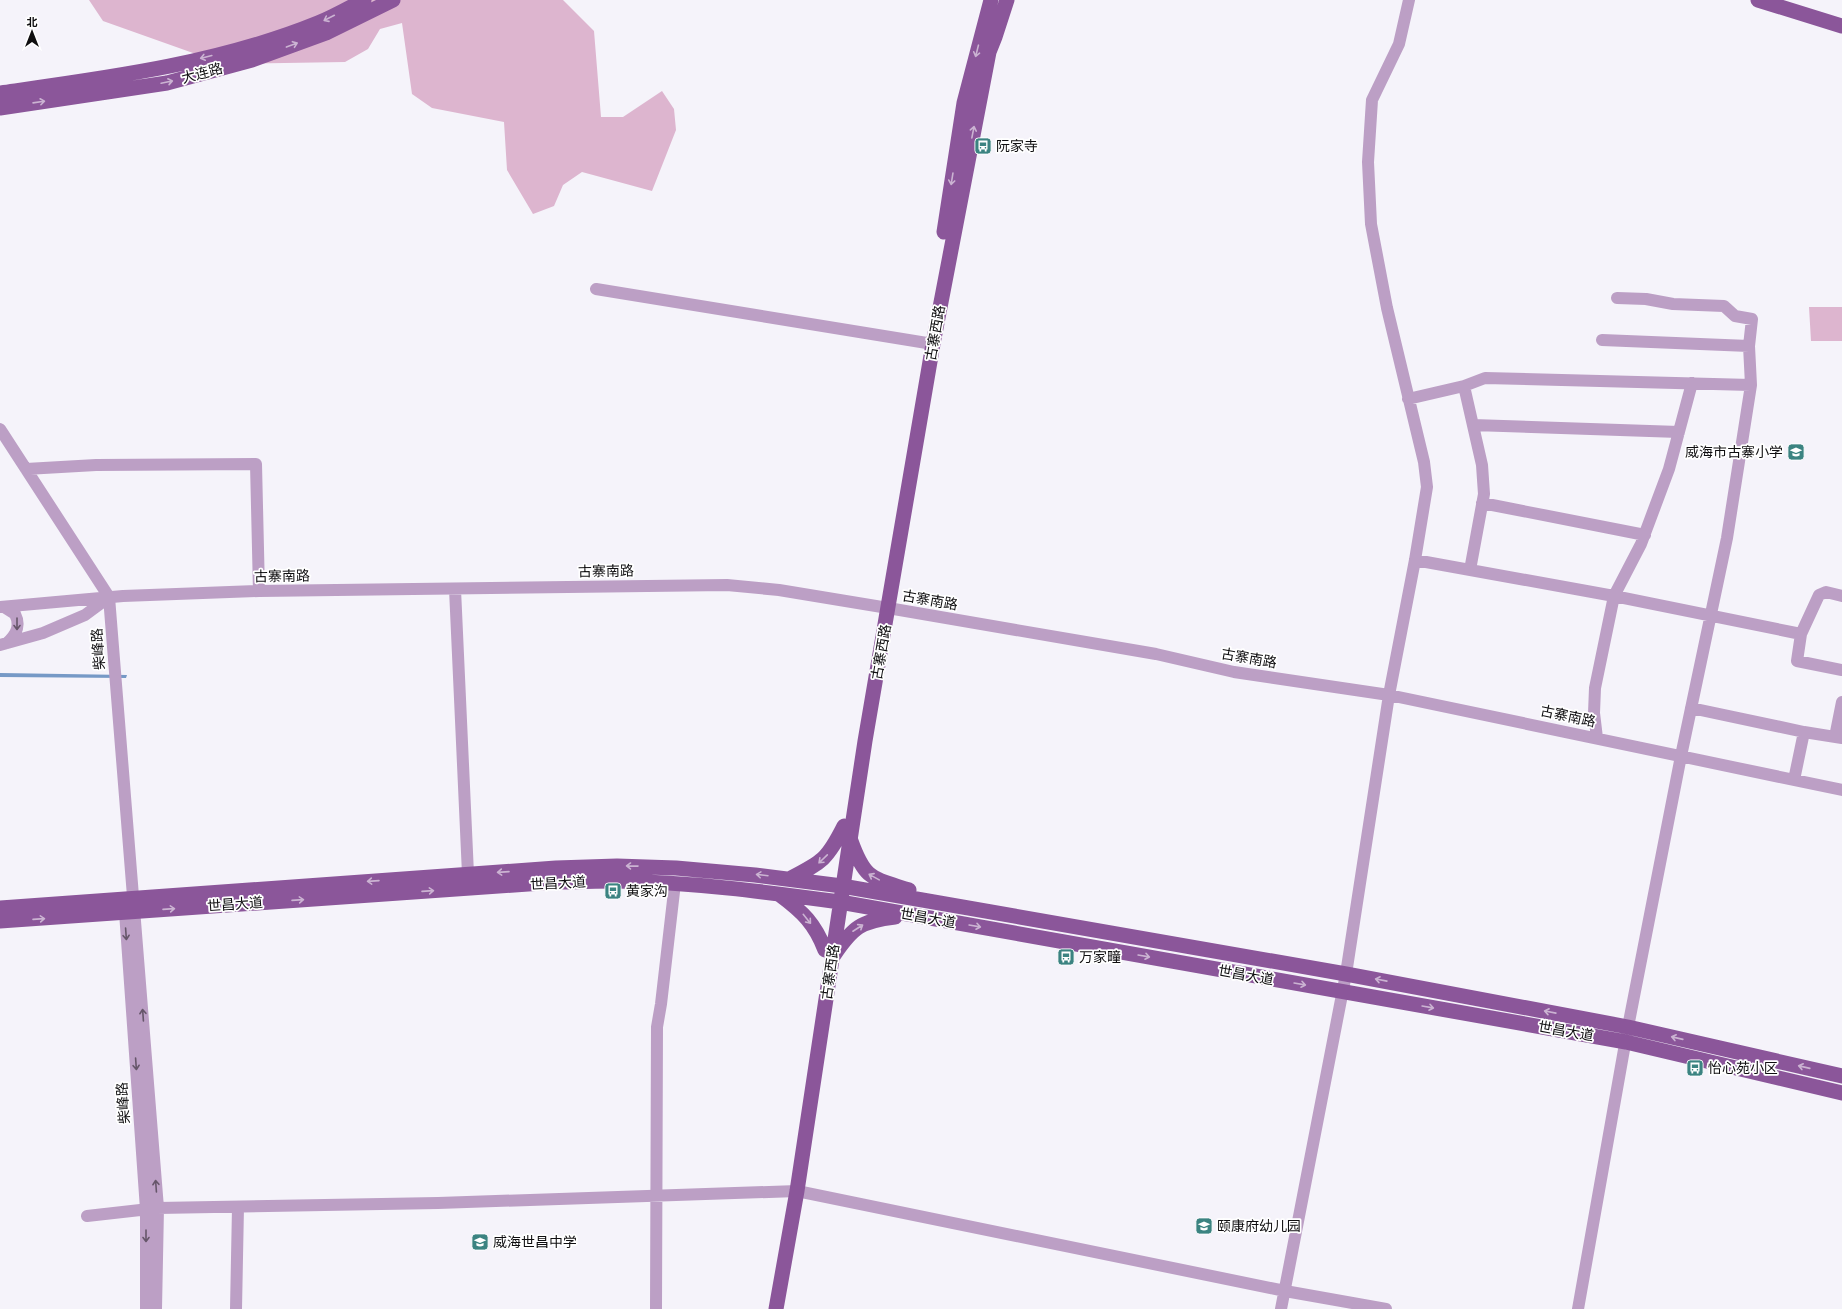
<svg xmlns="http://www.w3.org/2000/svg" width="1842" height="1309" font-family="'PT Sans Narrow','Noto Sans SC',sans-serif">
<style>
.green{fill:#ddb5cf}
.water{fill:#7699c6}
.lines{fill:none;stroke-linecap:round;stroke-linejoin:round}
.minor{stroke:#bc9fc5;stroke-width:12}
.major{stroke:#8b569a;stroke-width:15}
.oneway{stroke:#cbb3d2}
.oneway2{stroke:#66566a}
.labels{text-anchor:middle;stroke-width:3.5;stroke-linejoin:round;paint-order:stroke}
.street-label{font-size:14px;fill:#0f0e10;stroke:#fff}
.poi-label{font-size:14px;fill:#0f0e10;stroke:#fff;text-anchor:start}
</style>
<rect width="100%" height="100%" fill="#f5f3fa"/>
<path class="green" d="M89,0H563L594,31L601,117H623L662,91L674,109L676,130L652,191L582,172L563,185L554,206L533,214L507,170L504,122L432,108L412,94L402,23L380,29L368,49L345,62L224,64L103,21Z
M1809,307H1842V341H1811Z"/>
<path class="water" d="M0,673L127,675L126,678L0,677Z"/>
<g class="lines">
<path class="minor" d="M596,289L933,344
M1602,340L1749,346
M1464,386L1482,465L1484,494L1470,570
M1408,399L1464,386L1485,378L1751,385
M1473,425L1679,432
M0,429L109,597L158,1208L156,1309
M26,469L96,465L256,464L259,591
M1482,503L1645,535
M1415,560L1614,596L1801,634L1797,661L1842,670
M455,589L468,874
M0,607L123,596L259,591L727,585L779,590L888,608L1156,654L1234,672L1389,695L1842,790
M4,607L15,614C21,626 16,635 7,643
M1801,634L1819,595L1826,592L1842,596
M0,645L43,633L85,615L108,598
M1691,708L1804,732L1842,738
M1835,737L1842,702
M1597,738L1594,713L1595,688L1614,596L1641,544L1669,469L1692,383
M1794,780L1804,732
M129,906L125,912L146,1209V1309
M87,1216L158,1208L438,1203L797,1191L1285,1291L1386,1309
M236,1309L238,1207
M656,1309L657,1027L661,1004L675,883
M1281,1309L1346,974L1389,695L1415,560L1427,487L1424,462L1387,308L1371,224L1368,162L1372,100L1399,44L1409,0
M1578,1309L1628,1027L1681,756L1727,538L1751,385L1749,346L1752,319L1735,316L1724,306L1673,304L1646,299L1617,298"/>
<path class="major" d="M1758,0L1842,26
M0,93C107,78 217,64 318,23C333,17 349,8 364,0
M0,108L167,83L252,60L326,33L393,0
M944,232L964,103L991,0
M851,841C865,880 872,878 909,890
M789,879C822,862 827,860 844,826
M780,895C803,912 815,924 825,950
M0,908L556,868L617,866L676,868L755,875L842,886L1346,974L1628,1027L1842,1076
M0,921L556,882C576,882 596,881 616,881C691,882 766,892 840,902L1626,1042L1842,1093
M834,955C853,927 861,921 895,917
M776,1309L797,1191L865,741L933,344L989,52L995,37L1007,0"/>
</g>
<defs><path id="oneway-shaft" d="M-6 0H5M1.5-3L5.5 0L1.5 3" fill="none" stroke-width="1.6" stroke-linecap="round" stroke-linejoin="round"/></defs>
<g class="oneway">
<use href="#oneway-shaft" transform="translate(329 18) rotate(153)"/>
<use href="#oneway-shaft" transform="translate(292 45) rotate(-20)"/>
<use href="#oneway-shaft" transform="translate(977 51) rotate(104)"/>
<use href="#oneway-shaft" transform="translate(206 57) rotate(166)"/>
<use href="#oneway-shaft" transform="translate(167 82) rotate(-12)"/>
<use href="#oneway-shaft" transform="translate(39 102) rotate(-8)"/>
<use href="#oneway-shaft" transform="translate(973 132) rotate(-79)"/>
<use href="#oneway-shaft" transform="translate(952 179) rotate(99)"/>
<use href="#oneway-shaft" transform="translate(823 859) rotate(136)"/>
<use href="#oneway-shaft" transform="translate(632 866) rotate(-179)"/>
<use href="#oneway-shaft" transform="translate(503 872) rotate(176)"/>
<use href="#oneway-shaft" transform="translate(762 875) rotate(-173)"/>
<use href="#oneway-shaft" transform="translate(874 877) rotate(-151)"/>
<use href="#oneway-shaft" transform="translate(373 881) rotate(176)"/>
<use href="#oneway-shaft" transform="translate(428 891) rotate(-4)"/>
<use href="#oneway-shaft" transform="translate(298 900) rotate(-4)"/>
<use href="#oneway-shaft" transform="translate(169 909) rotate(-4)"/>
<use href="#oneway-shaft" transform="translate(39 919) rotate(-4)"/>
<use href="#oneway-shaft" transform="translate(807 919) rotate(51)"/>
<use href="#oneway-shaft" transform="translate(975 926) rotate(10)"/>
<use href="#oneway-shaft" transform="translate(858 928) rotate(-33)"/>
<use href="#oneway-shaft" transform="translate(1144 956) rotate(10)"/>
<use href="#oneway-shaft" transform="translate(1381 980) rotate(-169)"/>
<use href="#oneway-shaft" transform="translate(1300 984) rotate(10)"/>
<use href="#oneway-shaft" transform="translate(1428 1007) rotate(10)"/>
<use href="#oneway-shaft" transform="translate(1550 1012) rotate(-169)"/>
<use href="#oneway-shaft" transform="translate(1677 1038) rotate(-167)"/>
<use href="#oneway-shaft" transform="translate(1804 1067) rotate(-167)"/>
</g>
<g class="oneway2">
<use href="#oneway-shaft" transform="translate(17 624) rotate(90)"/>
<use href="#oneway-shaft" transform="translate(126 934) rotate(86)"/>
<use href="#oneway-shaft" transform="translate(143 1015) rotate(-94)"/>
<use href="#oneway-shaft" transform="translate(136 1064) rotate(86)"/>
<use href="#oneway-shaft" transform="translate(156 1186) rotate(-94)"/>
<use href="#oneway-shaft" transform="translate(146 1236) rotate(90)"/>
</g>
<defs>
<g id="bus-square" transform="scale(0.9)"><rect x="-9" y="-9" width="18" height="18" rx="4" fill="#3b8381" stroke="#fff"/><path d="M-5-6H5V4H4V6H2V4H-2V6H-4V4H-5ZM-3.5-4V0h7V-4ZM-3.5 1.2v1.5H-2V1.2ZM2 1.2v1.5H3.5V1.2Z" fill="#fff"/></g>
<g id="school-square" transform="scale(0.9)"><rect x="-9" y="-9" width="18" height="18" rx="4" fill="#3b8381" stroke="#fff"/><path d="M0-5L7-2L0 1L-7-2ZM-4 1L0 2.5L4 1V4Q0 6-4 4Z" fill="#fff"/></g>
</defs>
<g fill-rule="evenodd">
<use href="#bus-square" x="983" y="146"/>
<use href="#school-square" x="1796" y="452"/>
<use href="#bus-square" x="613" y="891"/>
<use href="#bus-square" x="1066" y="957"/>
<use href="#bus-square" x="1695" y="1068"/>
<use href="#school-square" x="1204" y="1226"/>
<use href="#school-square" x="480" y="1242"/>
</g>
<g class="labels">
<g class="street-label">
<text transform="translate(202 73) rotate(-15)" y="5">大连路</text>
<text transform="translate(935 333) rotate(-80)" y="5">古寨西路</text>
<text transform="translate(606 571) rotate(-1)" y="5">古寨南路</text>
<text transform="translate(282 576) rotate(-1)" y="5">古寨南路</text>
<text transform="translate(930 600) rotate(10)" y="5">古寨南路</text>
<text transform="translate(98 649) rotate(-94)" y="5">柴峰路</text>
<text transform="translate(881 652) rotate(-80)" y="5">古寨西路</text>
<text transform="translate(1249 658) rotate(10)" y="5">古寨南路</text>
<text transform="translate(1568 716) rotate(12)" y="5">古寨南路</text>
<text transform="translate(558 883) rotate(-3)" y="5">世昌大道</text>
<text transform="translate(235 904) rotate(-4)" y="5">世昌大道</text>
<text transform="translate(928 918) rotate(10)" y="5">世昌大道</text>
<text transform="translate(830 972) rotate(-82)" y="5">古寨西路</text>
<text transform="translate(1246 975) rotate(10)" y="5">世昌大道</text>
<text transform="translate(1566 1031) rotate(10)" y="5">世昌大道</text>
<text transform="translate(123 1103) rotate(-94)" y="5">柴峰路</text>
</g>
<g class="poi-label">
<text x="996" y="151">阮家寺</text>
<text x="1783" y="457" text-anchor="end">威海市古寨小学</text>
<text x="626" y="896">黄家沟</text>
<text x="1079" y="962">万家疃</text>
<text x="1708" y="1073">怡心苑小区</text>
<text x="1217" y="1231">颐康府幼儿园</text>
<text x="493" y="1247">威海世昌中学</text>
</g>
</g>
<g transform="translate(32 32)" stroke="#ffffff" stroke-width="3" paint-order="stroke">
<path d="M0-3L7 15L0 10L-7 15Z" fill="#0f0e10"/>
<text y="-6" font-size="11" font-weight="bold" text-anchor="middle" fill="#0f0e10">北</text>
</g>
</svg>
